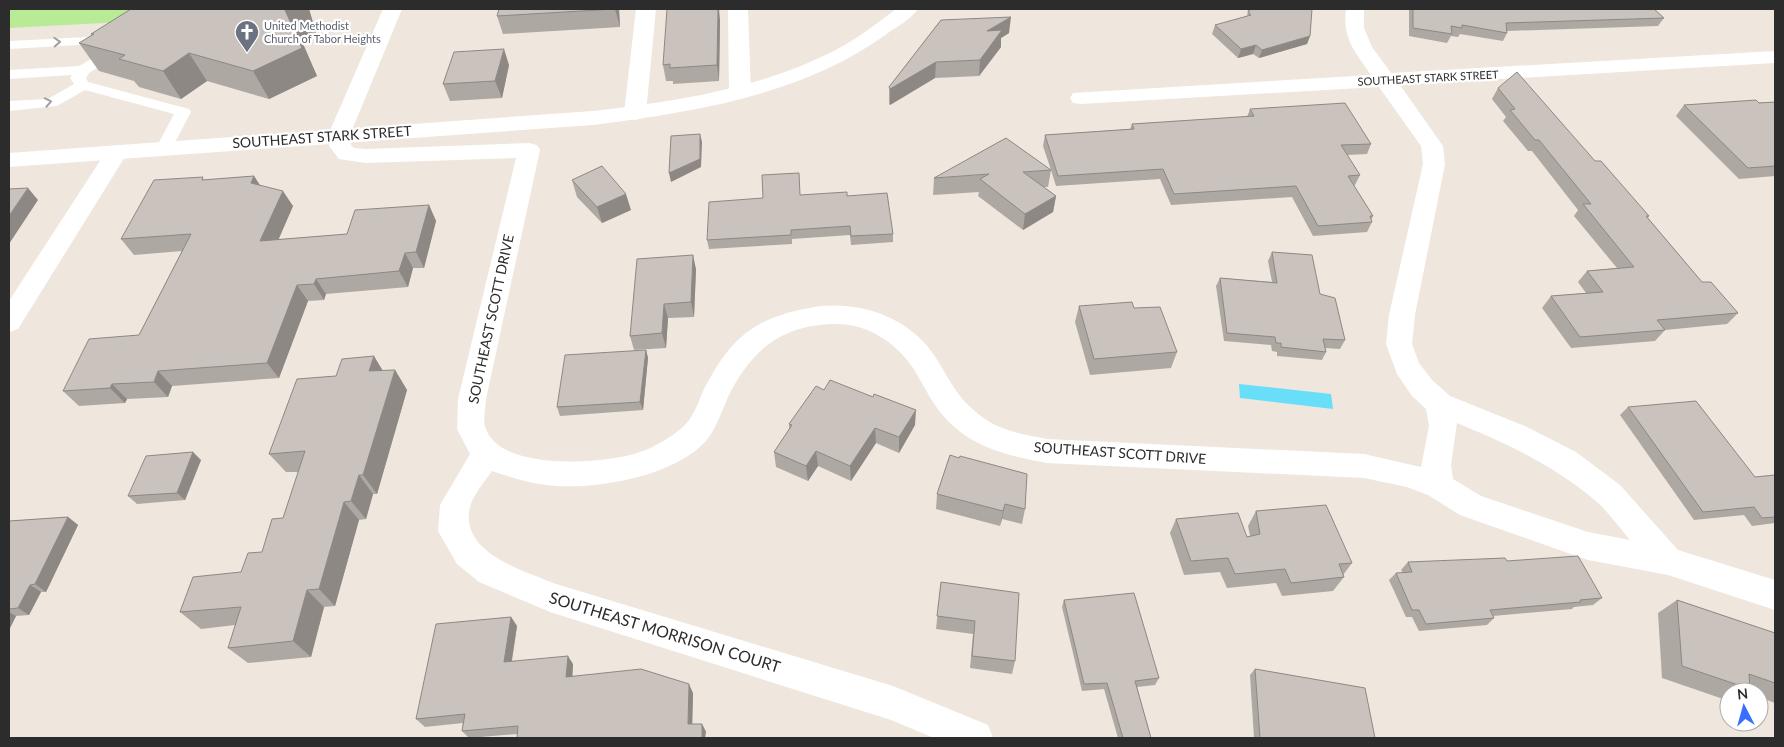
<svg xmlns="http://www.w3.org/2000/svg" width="1784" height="747" font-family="Lato,sans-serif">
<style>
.green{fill:#b9ea96}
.water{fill:#68def9}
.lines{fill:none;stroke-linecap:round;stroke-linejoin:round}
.lane{fill:#fff;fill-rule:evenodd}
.street{fill:#fff;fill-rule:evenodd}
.secondary{fill:#fff;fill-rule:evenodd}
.wall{fill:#aea8a3}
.shaded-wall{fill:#8d8884}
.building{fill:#cac3bd;stroke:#8d8884}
.oneway{stroke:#a0a0a0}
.labels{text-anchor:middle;stroke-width:4.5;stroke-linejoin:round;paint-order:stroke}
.far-worship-label{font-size:11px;fill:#5b616d;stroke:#fff;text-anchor:start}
.far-street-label{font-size:11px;fill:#2c2c2c;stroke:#fff}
.street-label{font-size:14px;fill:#2c2c2c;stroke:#fff}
.near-street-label{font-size:16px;fill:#2c2c2c;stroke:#fff}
</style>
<rect width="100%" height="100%" fill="#efe6dd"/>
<path class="green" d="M9,9H156L141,21L9,28Z"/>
<path class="water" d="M1239,384L1331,394L1333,409L1240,398Z"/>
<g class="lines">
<path class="lane" d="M109,36L114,37L116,40L114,43L9,49V41Z
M116,45L121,46L123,49L121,52L89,73L86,78L88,82L189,109L191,112L170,152L164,153L158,152L156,148L174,114L85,90L57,106L9,111V101L48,99L74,84L70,78L72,75L9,79V70L79,66Z"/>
<path class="street" d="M383,9H402L350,135L351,145L354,148L366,149L529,143L537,145L540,150L486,399C486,408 482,421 486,429C501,472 607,464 640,452C655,447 671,437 683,427C693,418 698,403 703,391C728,343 749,320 804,309C847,299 898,311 928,347C943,365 951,389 969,406C996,431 1013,432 1047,439L1364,454L1421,467L1429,426L1426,409L1412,396L1397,374L1386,344L1389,315L1423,164L1421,146L1379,87L1081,104L1073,103L1070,98L1073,93L1371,75C1355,51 1342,39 1346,9H1364V28L1372,47L1391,73L1775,51V63L1400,85L1443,146L1445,164L1415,315L1412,344L1419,363L1432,380L1450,396L1527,427L1576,452L1620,485L1678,550L1775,580V610L1668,575L1588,560L1460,515L1428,495L1407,487L1364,478L1047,463C1010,456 976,449 948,421C934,407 925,388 915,371C898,344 869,324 837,324C782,324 751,350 728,397C722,411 716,429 706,441C674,477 592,491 546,485C527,483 510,477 492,471C485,481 473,495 470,507C459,552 522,570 553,583L893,686L988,725L993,738H934L891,720L550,612L479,582L457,564L438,531L440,505L470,454L457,429L458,399L516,158L366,163L339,159L329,146L328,135ZM1457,423C1508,444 1555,466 1597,502C1609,513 1619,527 1630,540L1588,532L1481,496L1453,479L1451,465Z
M636,9H656L646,113L643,118L635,120L627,118L624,113Z
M728,9H748L751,93L747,97L740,99L733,97L729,93Z
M117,145L125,147L128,152L18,329L9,332V301L109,147Z"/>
<path class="secondary" d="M896,9H918C911,19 898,26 888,33C804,95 694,112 593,125L9,167V153L593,111C679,101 766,88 843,46C862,35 879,22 896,9Z"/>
</g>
<path class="wall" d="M131,9H309L316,33L300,37L317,76L269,99L207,81L181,99L139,87L134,81L99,71L79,43L92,35L91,34Z
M499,9H619L620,27L503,34L497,16Z
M1248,9H1312L1310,36L1307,44L1259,58L1253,54L1238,58L1212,34L1215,25L1247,17Z
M1409,9H1654L1664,18L1658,26L1507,31V33L1503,41L1460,34L1458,37L1451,36L1447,43L1409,36Z
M720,20L719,81L673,84V81H666L663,65Z
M941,20L1009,33L1001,38V47L979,76L935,78L890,105L889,104V87Z
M509,65L502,98L450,101L443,84Z
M1498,88L1595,161L1649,216L1648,218L1702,282L1738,313L1727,324L1665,330L1655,341L1571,348L1542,308L1551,296L1586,293L1578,282L1587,271L1617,268L1574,216L1578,210L1532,151H1528L1503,121L1506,117L1492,99Z
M1775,102V176L1739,179L1676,116L1684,105Z
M1250,109L1371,144L1367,154L1347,155L1360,175L1355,185L1354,186L1373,216L1371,220L1372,222L1367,232L1313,236L1292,197L1171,205L1160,179L1056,186L1051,170L1048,187H1044L1056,196L1053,212L1023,230L978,196L979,192L933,195L934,178L1051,170L1043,146L1045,135L1130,129L1132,124L1247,117Z
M254,176L260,185L293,206L278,240L347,234L429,205L436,221L424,268H413L408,287L326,294L324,300L308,301L279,378L172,386L168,397L127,399L125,403L79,406L63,391L139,335L182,251L134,255L121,239L205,180Z
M572,180L631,210L602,223L577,197Z
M800,195L847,196L893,234V242L851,245L850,235L792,239V244L709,249L707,240Z
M1272,252L1320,294L1345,340L1340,349L1325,348L1326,352L1322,360L1277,356V352L1272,351L1271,345L1224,341L1216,286L1220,278L1272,282L1268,261Z
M696,269L694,317L668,318L666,348L634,350L630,336Z
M1079,306L1134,308L1177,352L1171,368L1090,375L1075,322Z
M646,350L648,358L643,410L560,416L557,407Z
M395,370L407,390L377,494H373L366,519L359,520L335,606L324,607L311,657L248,663L228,648L235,625L201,629L180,612L241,572L262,552L283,518L299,472H286L269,454L336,376Z
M1628,407L1755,477L1775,475V523L1752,526L1744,515L1694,520L1620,415Z
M789,424L915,425L899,453L876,443L851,481L818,466L808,481L776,467L774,452L789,429Z
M950,455L1025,509L1022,524L1002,519L1000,526L936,509L937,494Z
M201,460L185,500L137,504L128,496Z
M1256,511L1352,563L1343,575L1344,577L1333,591L1282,596L1276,583L1227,588L1220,572L1184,575L1170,533L1176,519L1247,537L1250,536L1248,526Z
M68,517L78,525L46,592H41L29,615L16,616L10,628H9V521Z
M1507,561L1602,598L1593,605L1574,607L1572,609L1493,616L1494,618L1487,625L1419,631L1412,617H1406L1389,580L1396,573H1403L1401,570L1408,562Z
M941,582L1015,661L1012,674L970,668L973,634L936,629Z
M1064,600L1159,678L1155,685L1137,687L1151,738H1118L1104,689L1082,691L1062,607Z
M1677,600L1775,633V703L1759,697V692H1729V701L1662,678L1658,613Z
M511,617L517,626L512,661L573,664L572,676L693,693L692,724H702L706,732L517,734L469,738L462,731L463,723L425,727L416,719Z
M1255,669L1375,738H1254L1250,675Z"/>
<path class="shaded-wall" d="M289,9H309L316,33L300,37L317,76L269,99L253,71L285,10Z
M615,9H619L620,27Z
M718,9H719L720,20L719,81L717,65Z
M1011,17L1009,33L1001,38V47L979,76L980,60L987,31Z
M1310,36L1307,44L1259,58L1262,50Z
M1256,45L1253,54L1238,58L1241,49Z
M504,49L509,65L502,98L495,81Z
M189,53L207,81L181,99L163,71Z
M936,62L935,78L890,105V89Z
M700,134L702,142L701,167L671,182L669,173Z
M254,176L264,192L251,183Z
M28,188L38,200L9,244V216Z
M283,191L293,206L271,257L260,241Z
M626,194L631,210L602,223L597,207Z
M1056,196L1053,212L1023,230L1025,214Z
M429,205L436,221L424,268L416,252Z
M405,253L413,268L408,287L399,271Z
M693,255L696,269L694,317L691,302Z
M316,279L326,294L324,300L314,284Z
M297,285L308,301L279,378L267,363Z
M664,304L668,318L666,348L662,333Z
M646,350L648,358L643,410L640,402Z
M374,356L386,376L369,371Z
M395,370L407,390L377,494L363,475Z
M158,371L172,386L168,397L154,382Z
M112,384L127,399L125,403L110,388Z
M916,410L915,425L899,453V437Z
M875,428L876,443L851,481L850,466Z
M816,451L818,466L808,481L806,466Z
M193,452L201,460L185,500L177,493Z
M359,475L373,494L366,519L351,501Z
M344,502L359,520L335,606L319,589Z
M1005,504L1002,519L1000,526L1003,511Z
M68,517L78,525L46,592L35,584Z
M30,585L41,592L29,615L18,608Z
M307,590L324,607L311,657L293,641Z
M9,612L16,616L10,628H9Z
M511,617L517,626L510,671L504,662Z
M568,656L573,664L572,685L566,677Z
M689,684L693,693L692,732L688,724Z
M702,724L706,732L705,738H702Z"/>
<path class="building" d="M131,9H289L285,10L302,48L253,71L189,53L163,71L119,59L125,55L79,43L94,34H91Z
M499,9H615L497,16Z
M667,9H718L717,65L670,68V64L663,65Z
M1249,9H1312L1310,36L1262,50L1256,45L1241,49L1215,25L1251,15L1249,13Z
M1413,9H1654L1664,18L1506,23L1507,33L1462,25V28L1451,26L1452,34L1413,28Z
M1011,17L987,31L1002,30L980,60L936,62L890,89L889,87L941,20Z
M504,49L495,81L443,84L454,52Z
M1517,72L1595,161H1601L1649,216H1646L1702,282H1711L1738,313L1657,320L1665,330L1580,337L1551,296L1603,292L1587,271L1634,267L1583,204H1591L1539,140H1535L1510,110L1515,109L1498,88Z
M1756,100L1759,103L1775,102V166L1748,168L1684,105Z
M1345,103L1371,144L1341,145L1360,175L1348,176L1373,216H1370L1372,222L1318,226L1296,186L1174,194L1163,169L1058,176L1045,135L1134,129L1132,124L1254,116L1250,109Z
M700,134V159L669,173L671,136Z
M1006,138L1051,170L1023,172L1056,196L1025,214L980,179L989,174L934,178Z
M602,166L626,194L597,207L572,180Z
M799,173L800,195L847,192V196L887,193L893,234L851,236L850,226L791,230V235L707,240L709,202L763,198L762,175Z
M254,176L251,183L283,191L260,241L347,234L355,210L429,205L416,252L405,253L399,271L316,279L314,284L297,285L267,363L158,371L154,382L112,384L110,388L63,391L89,339L139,335L191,234L121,239L154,180L203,177L202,180Z
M28,188L9,216V189Z
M1272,252L1312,255L1320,294L1335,298L1345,340L1323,339L1326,352L1281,347V343H1276L1275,337L1227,333L1220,278L1277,283Z
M693,255L691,302L664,304L662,333L630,336L637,259Z
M1132,302L1134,308L1160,307L1177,352L1094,359L1079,306Z
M646,350L640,402L557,407L565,355Z
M374,356L369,371L395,370L363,475H359L351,501L344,502L319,589L307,590L293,641L228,648L241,607L180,612L193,577L241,572L248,553L262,552L272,519L283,518L305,451L269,454L297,379L336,376L342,359Z
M830,380L873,397L874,394L916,410L899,437L875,428L850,466L816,451L806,466L774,452L792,425L789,424L816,386L824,390Z
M1696,401L1755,477L1775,475V517L1762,518L1754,507L1703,512L1628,407Z
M193,452L177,493L128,496L146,456Z
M950,455L959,458L960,456L1027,474L1025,509L1005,504L1003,511L937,494Z
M1326,505L1352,563L1339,564L1344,577L1291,583L1285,569L1235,574L1228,558L1191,561L1176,519L1238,513L1247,537L1260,534L1256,511Z
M68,517L35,584L30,585L18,608L9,609V521Z
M1578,556L1602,598L1580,600L1581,602L1490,610L1494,618L1426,624L1419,610H1412L1396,573L1412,572L1408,562L1505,558L1507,561Z
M941,582L1019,593L1015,661L972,656L975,621L937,616Z
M1134,593L1159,678L1135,681L1151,738H1123L1107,683L1084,684L1064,600Z
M1677,600L1775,633V683L1749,674L1750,689L1682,666Z
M511,617L504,662L568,656L566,677L641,669L689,684L688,724H702V738H517L518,726L462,731L465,714L416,719L436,624Z
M1255,669L1365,688L1375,738H1260Z"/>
<defs><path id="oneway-chevron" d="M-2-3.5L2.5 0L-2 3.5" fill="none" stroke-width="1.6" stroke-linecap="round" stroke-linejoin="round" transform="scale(1.25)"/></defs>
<g class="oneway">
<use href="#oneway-chevron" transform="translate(57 42) rotate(-3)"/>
<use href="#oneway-chevron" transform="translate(48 102) rotate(-11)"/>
</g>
<defs>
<g id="church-pin" transform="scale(1.25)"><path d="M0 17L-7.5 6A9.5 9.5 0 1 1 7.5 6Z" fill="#6b7280" stroke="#fff"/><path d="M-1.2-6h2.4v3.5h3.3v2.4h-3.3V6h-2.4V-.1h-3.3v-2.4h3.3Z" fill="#fff"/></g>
</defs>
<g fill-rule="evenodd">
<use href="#church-pin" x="247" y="32"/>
</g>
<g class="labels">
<g class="far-worship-label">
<text x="264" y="30">United Methodist<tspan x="264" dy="13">Church of Tabor Heights</tspan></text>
</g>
<g class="far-street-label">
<text transform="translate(1428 78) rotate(-3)" y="4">SOUTHEAST STARK STREET</text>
</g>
<g class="street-label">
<text transform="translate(322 137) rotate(-4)" y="5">SOUTHEAST STARK STREET</text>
<text transform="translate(491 319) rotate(-78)" y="5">SOUTHEAST SCOTT DRIVE</text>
<text transform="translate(1120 453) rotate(4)" y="5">SOUTHEAST SCOTT DRIVE</text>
</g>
<g class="near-street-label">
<text transform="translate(665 632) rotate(17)" y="6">SOUTHEAST MORRISON COURT</text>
</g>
</g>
<rect width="1784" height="747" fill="none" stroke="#2c2c2c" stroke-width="20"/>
<g transform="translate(1744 707) rotate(354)"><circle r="24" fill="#ffffff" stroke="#ababab"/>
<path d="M0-4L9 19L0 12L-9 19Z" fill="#3a6eff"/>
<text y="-8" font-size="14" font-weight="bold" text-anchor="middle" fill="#2c2c2c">N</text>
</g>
</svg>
